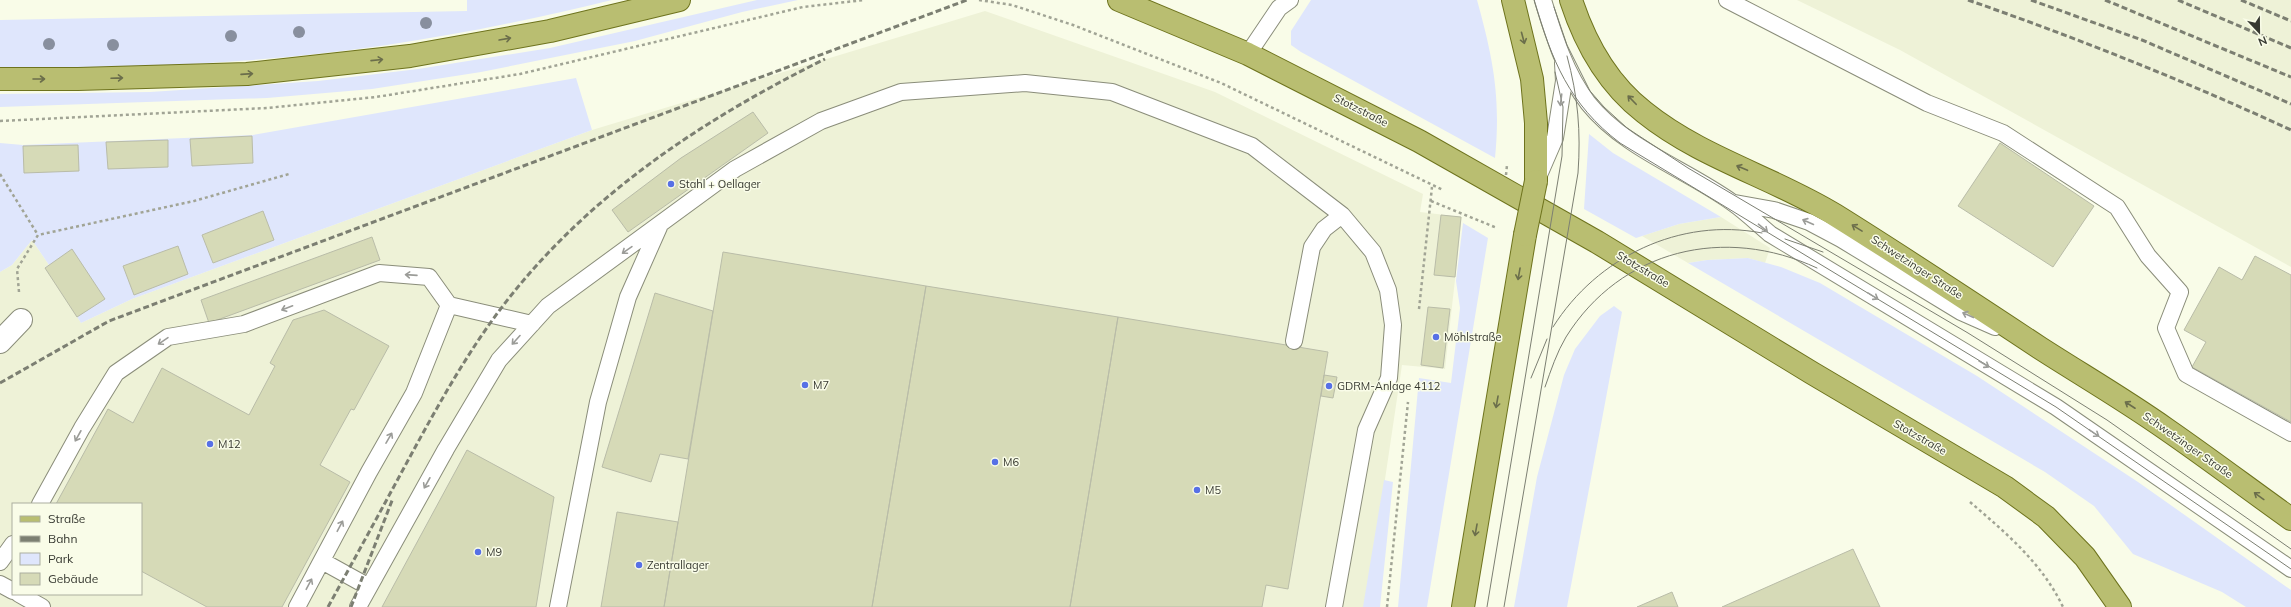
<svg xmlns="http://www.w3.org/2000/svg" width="2291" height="607" font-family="Mulish,sans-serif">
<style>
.built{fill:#eef2d7;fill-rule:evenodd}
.green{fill:#dfe6fc}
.building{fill:#d6dab7;stroke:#b9bca8}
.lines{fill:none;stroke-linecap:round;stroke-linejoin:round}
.lane-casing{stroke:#8a8d7a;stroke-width:18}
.street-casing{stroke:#8a8d7a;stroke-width:24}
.primary-casing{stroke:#6e731d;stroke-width:24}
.path{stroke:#a1a495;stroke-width:2.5;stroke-dasharray:3 3;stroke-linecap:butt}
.lane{stroke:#fff;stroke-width:16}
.street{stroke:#fff;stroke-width:22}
.primary{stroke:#b9be71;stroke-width:22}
.tram{stroke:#7c7f72;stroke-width:1}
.rail{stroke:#7c7f72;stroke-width:3;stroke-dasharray:6 3;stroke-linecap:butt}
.primary-bridge-casing{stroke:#6e731d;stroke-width:24;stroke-linecap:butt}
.path-bridge{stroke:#a1a495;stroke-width:2.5;stroke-dasharray:3 3;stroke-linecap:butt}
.primary-bridge{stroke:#b9be71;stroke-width:22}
.tree{fill:#888f9e}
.oneway{stroke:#6b6e4b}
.oneway2{stroke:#9b9c98}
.poi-dot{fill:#5770e6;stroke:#f9fce8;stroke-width:1.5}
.labels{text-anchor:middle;stroke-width:3;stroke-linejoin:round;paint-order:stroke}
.street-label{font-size:11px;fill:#373931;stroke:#f9fce8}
.poi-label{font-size:11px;fill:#373931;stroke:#f9fce8;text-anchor:start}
</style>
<rect width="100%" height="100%" fill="#f9fce8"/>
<path class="built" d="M1797,0H2291V267L1900,50Z
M985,11L1215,92L1423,194L1420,212L1462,217L1445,369L1402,365L1366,607H0V272L12,265L32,240L49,265L45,267L81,323L132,299L592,130ZM13,504H141V594H13Z
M1721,217L1770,248L1765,263L1748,258L1707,260L1688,263L1642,236L1679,224Z"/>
<path class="green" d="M467,0H612C538,18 463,34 387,45C259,64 129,68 0,69V20L467,11Z
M757,0H798L742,12L635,41L481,72L372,89L267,98L0,107V94L150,92L318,81L418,69L550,48Z
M1311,0H1477C1493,58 1501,97 1495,158L1301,52L1291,45V31Z
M576,78L592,130L132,299L81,323L45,267L49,265L32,240L12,265L0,272V143L23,145L253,135Z
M1589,134L1613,153L1721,217L1679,224L1636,238L1584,209Z
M1463,223L1488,238L1427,607H1398L1419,378L1451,383L1460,308L1456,281Z
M1748,258L1781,267L1820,283L1977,376L2138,482L2291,590V607H2246L2222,592L2133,554L2094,506L2045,472L1688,263L1707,260Z
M1614,306L1622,312L1567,607H1514L1537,477L1564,375L1575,349L1600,316Z
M1384,480L1393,482L1380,607H1363Z"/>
<path class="building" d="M753,112L768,133L628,232L612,210L681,158Z
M252,136L253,163L192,166L190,139Z
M168,140V167L108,169L106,142Z
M2000,143L2094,206L2053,267L1958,206Z
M78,145L79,171L24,173L23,146Z
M263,211L274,240L213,263L202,235Z
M1441,215L1461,217L1455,277L1434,275Z
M372,237L380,260L209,323L201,300Z
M178,246L188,274L134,295L123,266Z
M72,249L105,299L77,317L45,268Z
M723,252L926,286L872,607H664Z
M2255,256L2291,275V422L2192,367L2206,342L2184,330L2219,267L2242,280Z
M926,286L1118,317L1070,607H872Z
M655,293L713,311L688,459L660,454L651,482L602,467Z
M1428,307L1450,309L1443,368L1421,365Z
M324,310L389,346L354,410L351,409L320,465L350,482L282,607H207L141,571V504H56L108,409L133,423L162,368L249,415L275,366L270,363L293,320Z
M1118,317L1328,352L1288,589L1266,585L1262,607H1070Z
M1324,375L1337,377L1333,398L1321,396Z
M467,450L554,497L536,607H382Z
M617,512L678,522L664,607H601Z
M1853,549L1880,607H1722Z
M1672,592L1678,607H1637Z"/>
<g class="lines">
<g class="lane-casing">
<path id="lane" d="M1543,0C1554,36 1565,73 1588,103C1625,149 1686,169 1733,203C1746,212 1758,224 1770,234L2056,407L2291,569
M1727,0L1927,103L2003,133L2117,207L2148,256L2180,292L2166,328L2186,374L2291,433
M1248,54L1279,8L1290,0
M1539,175L1555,138L1564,81L1563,63
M1735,203L1774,210L1809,222L1841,239L1961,312L1995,327
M1294,341L1312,247L1324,229L1342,215
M40,504L82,428L116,373L168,337L244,324L379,273L429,277L449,305L532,324
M322,561L369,587
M0,562L13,544
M0,584L13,591
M19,594L42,607
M297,607L369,472L414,393L449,305
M358,607L446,449L499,360L548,306L735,169L821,121L901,92L1025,83L1112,92L1252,146L1342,215L1373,252L1388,290L1393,325L1389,378L1366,430L1334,607
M558,607L598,402L628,297L659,227"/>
</g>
<g class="street-casing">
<path id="street" d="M0,342L21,320"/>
</g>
<g class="primary-casing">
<path id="primary" d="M1119,0L1248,54L1419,141L1597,242L1812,373L2005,487L2046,517L2085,557L2120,607
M1513,0L1532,79L1536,123V181
M1571,0C1585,43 1608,84 1644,112C1701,158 1773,177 1835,215C1904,258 1972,303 2040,348C2082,375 2125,400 2166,429C2208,458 2249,489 2291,519
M0,79H78L247,74L410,56L550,31L679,0
M1463,607L1525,235"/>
</g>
<path class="path" d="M979,0L1012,5L1073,25L1221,83L1443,190
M0,121L267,108L376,97L520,74L803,7L864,0
M0,174L38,235
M1431,201L1497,228
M19,292L17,269L38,235L194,201L289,174
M1419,309L1432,187
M1970,502C2006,533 2042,563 2063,607
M1387,607L1408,402"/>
<use href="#lane" class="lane"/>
<use href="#street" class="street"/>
<use href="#primary" class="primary"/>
<path class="tram" d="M1534,0C1552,61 1569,104 1620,143L2056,407L2291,569
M1554,7L1567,45L1590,91L1604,107L1627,128L1688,168L1968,333L2107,420L2291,549
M1785,239L1823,252
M1553,327C1597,257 1680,217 1762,233
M1531,378L1547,339
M1545,387C1551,370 1557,352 1566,337C1621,249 1725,225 1817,268
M1487,607L1562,156L1563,107L1555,72
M1504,607L1578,173C1581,132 1578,96 1567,56"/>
<path class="rail" d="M1968,0C2077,38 2185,81 2291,130
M2031,0L2142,40L2291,104
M2105,0L2291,77
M2178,0L2291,48
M2241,0L2291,21
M0,383L109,321L967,0
M328,607C356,556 384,505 412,453C441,400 471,346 509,298C593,192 704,119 825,59
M351,607L393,498"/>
<g class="primary-bridge-casing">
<path id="primary-bridge" d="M1525,235L1536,181"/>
</g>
<path class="path-bridge" d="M1506,175L1507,165"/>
<use href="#primary-bridge" class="primary-bridge"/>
</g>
<g class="tree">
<circle cx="426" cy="23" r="6"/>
<circle cx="299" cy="32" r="6"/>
<circle cx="231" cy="36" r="6"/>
<circle cx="49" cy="44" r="6"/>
<circle cx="113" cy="45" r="6"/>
</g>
<defs><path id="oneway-shaft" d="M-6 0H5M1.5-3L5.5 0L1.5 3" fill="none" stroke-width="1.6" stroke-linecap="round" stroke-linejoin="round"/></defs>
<g class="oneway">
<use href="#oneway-shaft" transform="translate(1523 38) rotate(75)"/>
<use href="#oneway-shaft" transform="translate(505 39) rotate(-10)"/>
<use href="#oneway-shaft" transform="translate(377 60) rotate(-6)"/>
<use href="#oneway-shaft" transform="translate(247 74) rotate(-4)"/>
<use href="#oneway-shaft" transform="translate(117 78) rotate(-2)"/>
<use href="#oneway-shaft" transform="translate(39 79)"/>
<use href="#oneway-shaft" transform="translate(1632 100) rotate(-134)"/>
<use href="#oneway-shaft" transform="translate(1742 168) rotate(-157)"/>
<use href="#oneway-shaft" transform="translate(1857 228) rotate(-148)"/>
<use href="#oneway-shaft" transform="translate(1519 274) rotate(100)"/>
<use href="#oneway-shaft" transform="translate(1497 402) rotate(100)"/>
<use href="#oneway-shaft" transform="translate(2130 405) rotate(-147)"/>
<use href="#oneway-shaft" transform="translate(2259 496) rotate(-144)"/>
<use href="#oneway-shaft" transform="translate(1476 530) rotate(100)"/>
</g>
<g class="oneway2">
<use href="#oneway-shaft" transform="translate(1561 100) rotate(97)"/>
<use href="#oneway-shaft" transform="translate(1808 222) rotate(-156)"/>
<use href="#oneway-shaft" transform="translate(1763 228) rotate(40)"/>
<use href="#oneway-shaft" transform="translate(627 250) rotate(145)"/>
<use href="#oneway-shaft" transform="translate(411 275) rotate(-176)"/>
<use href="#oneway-shaft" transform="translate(1873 296) rotate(31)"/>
<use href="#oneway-shaft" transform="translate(287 308) rotate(159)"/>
<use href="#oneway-shaft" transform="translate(1968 315) rotate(-156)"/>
<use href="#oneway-shaft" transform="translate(516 340) rotate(132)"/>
<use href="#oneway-shaft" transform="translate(163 341) rotate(146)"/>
<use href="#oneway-shaft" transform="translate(1984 364) rotate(31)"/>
<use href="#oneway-shaft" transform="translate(2094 433) rotate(34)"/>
<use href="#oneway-shaft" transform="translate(78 436) rotate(119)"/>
<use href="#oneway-shaft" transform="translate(389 438) rotate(-60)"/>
<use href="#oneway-shaft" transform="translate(427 483) rotate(119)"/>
<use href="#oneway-shaft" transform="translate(340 526) rotate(-62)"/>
<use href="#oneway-shaft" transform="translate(309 584) rotate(-62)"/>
</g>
<g class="poi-dot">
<circle cx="671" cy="184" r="4"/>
<circle cx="1436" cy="337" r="4"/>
<circle cx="805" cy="385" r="4"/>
<circle cx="1329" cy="386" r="4"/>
<circle cx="210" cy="444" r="4"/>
<circle cx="995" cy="462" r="4"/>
<circle cx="1197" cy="490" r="4"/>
<circle cx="478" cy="552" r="4"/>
<circle cx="639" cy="565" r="4"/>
</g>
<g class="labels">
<g class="street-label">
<text transform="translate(1361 110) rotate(27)" y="4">Stotzstraße</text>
<text transform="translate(1917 267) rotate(33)" y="4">Schwetzinger Straße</text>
<text transform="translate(1643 269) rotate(31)" y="4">Stotzstraße</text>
<text transform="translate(1920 437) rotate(30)" y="4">Stotzstraße</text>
<text transform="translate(2188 445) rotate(35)" y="4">Schwetzinger Straße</text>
</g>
<g class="poi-label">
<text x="679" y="188">Stahl + Oellager</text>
<text x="1444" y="341">Möhlstraße</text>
<text x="813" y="389">M7</text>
<text x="1337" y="390">GDRM-Anlage 4112</text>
<text x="218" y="448">M12</text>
<text x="1003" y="466">M6</text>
<text x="1205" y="494">M5</text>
<text x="486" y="556">M9</text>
<text x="647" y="569">Zentrallager</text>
</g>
</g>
<rect x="12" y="503" width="130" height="92" fill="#f9fce8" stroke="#abae9f"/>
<rect x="20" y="516" width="20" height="6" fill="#b9be71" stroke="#abae9f"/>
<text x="48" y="523" font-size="12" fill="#373931">Straße</text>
<rect x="20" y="536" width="20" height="6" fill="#7c7f72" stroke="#abae9f"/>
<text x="48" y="543" font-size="12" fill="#373931">Bahn</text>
<rect x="20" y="553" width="20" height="12" fill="#dfe6fc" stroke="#abae9f"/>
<text x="48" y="563" font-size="12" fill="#373931">Park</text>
<rect x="20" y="573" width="20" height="12" fill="#d6dab7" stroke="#abae9f"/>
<text x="48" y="583" font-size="12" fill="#373931">Gebäude</text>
<g transform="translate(2259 32) rotate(158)" stroke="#f9fce8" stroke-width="3" paint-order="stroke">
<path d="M0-3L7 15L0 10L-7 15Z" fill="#373931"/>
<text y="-6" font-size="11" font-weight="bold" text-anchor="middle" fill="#373931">N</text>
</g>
</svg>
